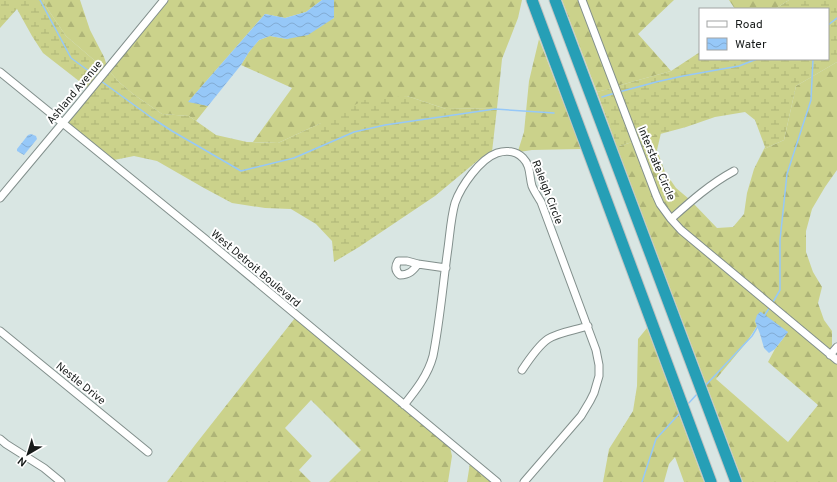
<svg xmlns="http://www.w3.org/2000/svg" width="837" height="482" font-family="Overpass,sans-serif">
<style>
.forest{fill:url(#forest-firs);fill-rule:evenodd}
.wetland{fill:url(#wetland-marsh)}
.water{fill:url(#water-waves)}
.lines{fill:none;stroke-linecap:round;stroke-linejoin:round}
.stream{stroke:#96c8f8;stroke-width:1.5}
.minor-casing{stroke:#828f8c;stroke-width:9}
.highway-casing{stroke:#c3c4c3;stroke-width:13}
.minor{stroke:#fff;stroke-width:7}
.highway{stroke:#269fb6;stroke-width:11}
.labels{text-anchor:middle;stroke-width:4;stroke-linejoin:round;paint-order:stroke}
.street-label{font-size:11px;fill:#171b1a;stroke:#fff}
</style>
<defs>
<pattern id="forest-firs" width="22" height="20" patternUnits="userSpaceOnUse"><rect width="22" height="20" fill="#cbd28b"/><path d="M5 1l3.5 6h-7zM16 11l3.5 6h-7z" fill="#aeb477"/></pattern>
<pattern id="wetland-marsh" width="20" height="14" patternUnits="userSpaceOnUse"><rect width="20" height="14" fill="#cbd28b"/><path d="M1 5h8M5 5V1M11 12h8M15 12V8" fill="none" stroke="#aeb477"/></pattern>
<pattern id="water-waves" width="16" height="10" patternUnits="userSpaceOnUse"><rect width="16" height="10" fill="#96c8f8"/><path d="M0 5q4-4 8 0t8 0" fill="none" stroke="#81abd4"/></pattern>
</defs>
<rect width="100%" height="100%" fill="#d9e6e3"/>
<path class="forest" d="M43,0H80L90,30L104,57L107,66L105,67L94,60L66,36L47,8Z
M167,0H322L306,12L285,18L265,14L189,101L208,106L196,121L189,116L162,114L133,94L119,82L109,71Z
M334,0H522L518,18L502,59L497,108L446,109L407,96L319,124L278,143L253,142L292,88L241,65L249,52L259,40L270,36L287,39L334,18Z
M562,0H579L612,88L597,92Z
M585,0H674L638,34L671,71L617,86Z
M729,0H789L775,9H735Z
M539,39L581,149L532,150L519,152L518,151L524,132L529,81Z
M837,62V170L825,187L812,209L806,231V252L813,272L822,287L818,303L824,320L832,331V345L830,350L683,228L675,219L693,203L717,228L733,227L744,214L747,193L754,169L764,149L784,140L796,86Z
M661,133L657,150L665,172L676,188L689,199L672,215L663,202L659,194L638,140Z
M632,142L654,197L679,232L837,364V482H743L617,147ZM755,321L788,332L775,349L768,362L818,405L788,442L716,379L746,343L757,326Z
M295,318L450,447L452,456L448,482H329L361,450L311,400L285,428L312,456L299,470L311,482H167L195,445Z
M647,328L704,482H684L675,457L669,464L664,482H603L609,449L633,411L637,386L638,339Z
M470,463L492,482H467Z"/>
<path class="wetland" d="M0,0H43L47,8L66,36L94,60L105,67L88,88L43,53L32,36L17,9L0,28Z
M789,0H837V62L796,86L784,140L764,149L765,147L755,120L745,112L715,117L686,127L638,140L617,86L671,71L700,52V59H828V9H775Z
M109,71L119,82L133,94L162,114L189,116L216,135L247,142L278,143L319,124L364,100L407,96L446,109L497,108L492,152L485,157H482L435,196L359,247L334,262L332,241L316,224L291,209L265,208L232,203L204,188L157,161L134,156L114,160L67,122Z
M612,88L632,142L617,147L597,92Z"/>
<path class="water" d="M322,0H334V18L308,35L287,39L270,36L259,40L249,52L241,65L208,106L188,102L265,14L285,18L306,12Z
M31,134L36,136L37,139L24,155L17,151V149L28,135Z
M760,312H761L788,332L775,349L769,353L764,348L760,334L755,321L757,315Z"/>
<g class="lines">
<path class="stream" d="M40,0L71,58L97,77
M828,25L837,18
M101,81L152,118L172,131L241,171L294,158L354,132L385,125L495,109L554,113
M619,92L656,82L683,76L739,66L757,59
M602,97L615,93
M773,302L780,290V240L787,174L811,100L813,59
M764,316L770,307
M705,386L752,336L758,326
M687,405L698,393
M642,482L656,439L681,412"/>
<g class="minor-casing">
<path id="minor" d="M582,0L656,195L660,204L671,219L681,230L837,360
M0,72L204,238L497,482
M0,198L77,106L164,0
M671,219C691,201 710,184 734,171
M398,261H407L418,264C413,271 409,275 400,275C395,271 395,266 398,261Z
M418,264L446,268
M0,331L148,452
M830,355L837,347
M522,370C528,361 539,345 548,339C559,332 576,330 588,326
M404,405C416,390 428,375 433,356C440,321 443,283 448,248C450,233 451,217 455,203C461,186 480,159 497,153C506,150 516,151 523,158C531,166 529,176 532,186C534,191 538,197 541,202L596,350L599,365V376L594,393L590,401L581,416L524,482
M0,439L6,444L44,468L61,482"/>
</g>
<g class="highway-casing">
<path id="highway" d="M532,0L711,482
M555,0L736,482"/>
</g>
<use href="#minor" class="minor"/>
<use href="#highway" class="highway"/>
</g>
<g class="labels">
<g class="street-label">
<text transform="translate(74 92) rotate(-50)" y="4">Ashland Avenue</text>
<text transform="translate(657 163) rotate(67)" y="4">Interstate Circle</text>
<text transform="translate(548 192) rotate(69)" y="4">Raleigh Circle</text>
<text transform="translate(256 268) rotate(40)" y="4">West Detroit Boulevard</text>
<text transform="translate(81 383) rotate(39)" y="4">Nestle Drive</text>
</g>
</g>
<rect x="699" y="8" width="130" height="52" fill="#ffffff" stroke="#a2a4a3"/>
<rect x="707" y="21" width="20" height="6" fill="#ffffff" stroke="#a2a4a3"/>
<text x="735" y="28" font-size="12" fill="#171b1a">Road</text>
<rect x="707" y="38" width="20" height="12" fill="url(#water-waves)" stroke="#a2a4a3"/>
<text x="735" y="48" font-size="12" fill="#171b1a">Water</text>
<g transform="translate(28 454) rotate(218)" stroke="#ffffff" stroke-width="3" paint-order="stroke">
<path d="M0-3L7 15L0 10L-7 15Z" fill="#171b1a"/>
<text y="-6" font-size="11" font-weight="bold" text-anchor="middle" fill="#171b1a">N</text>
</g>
</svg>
